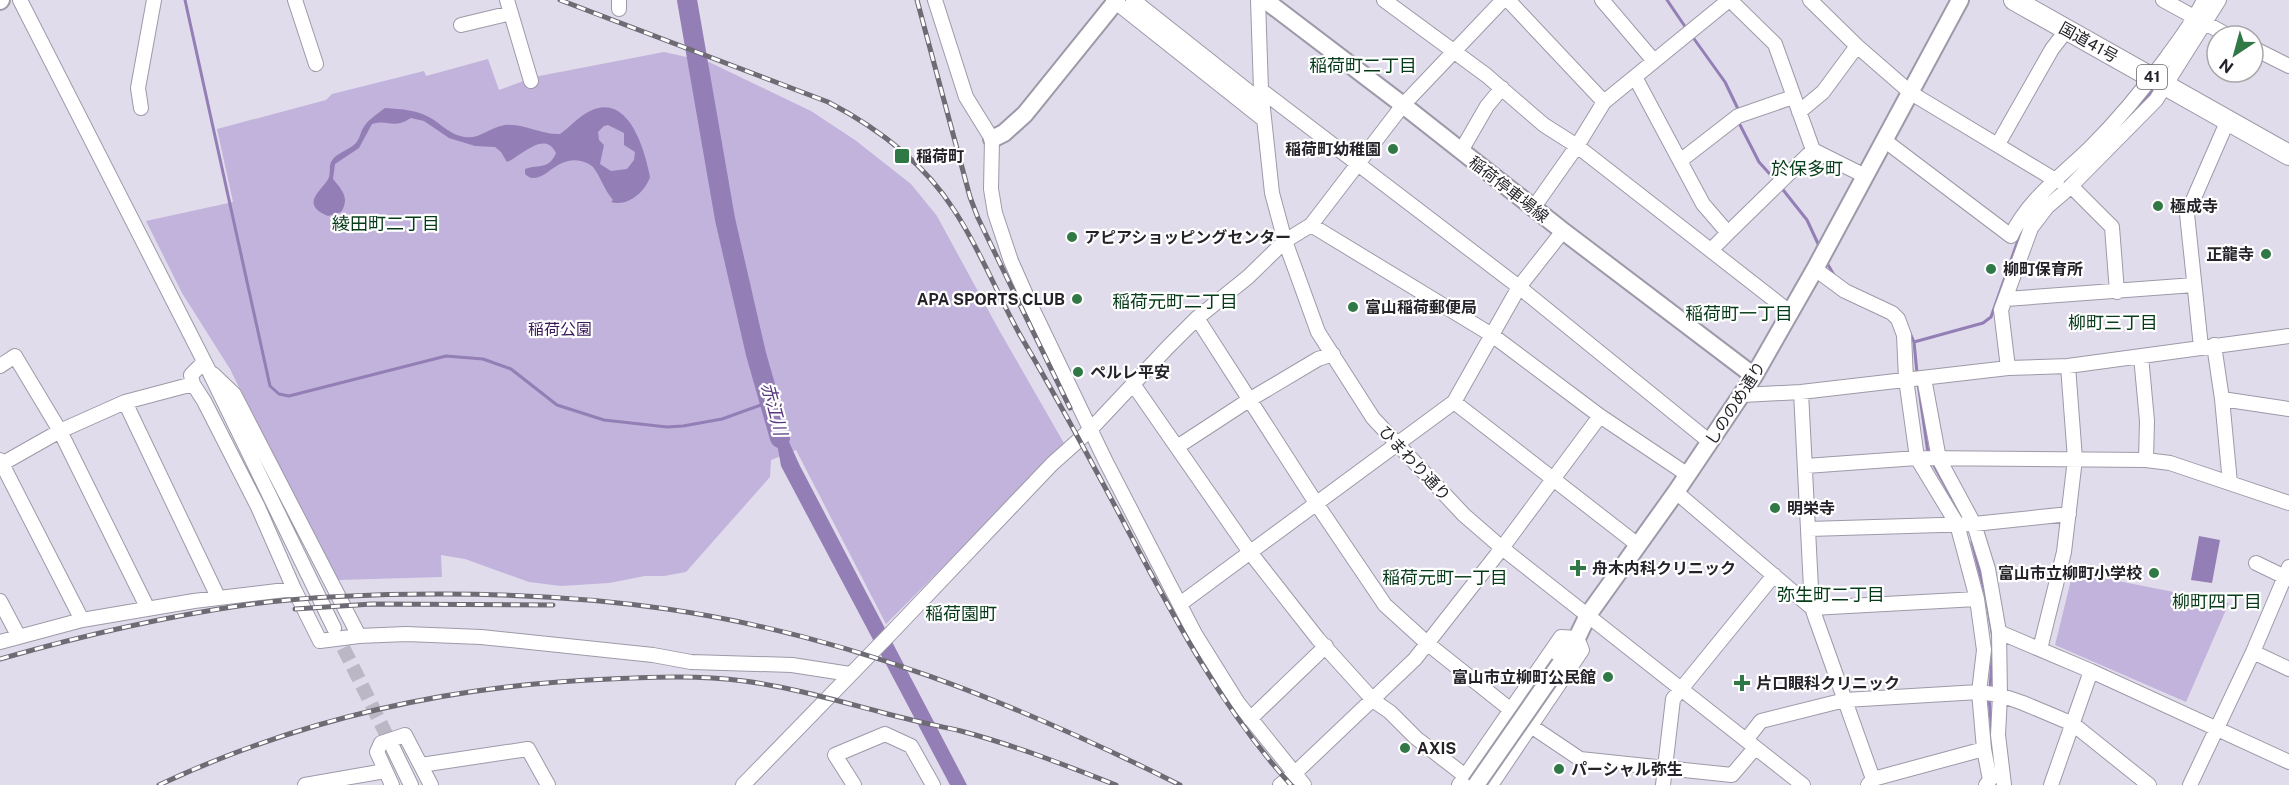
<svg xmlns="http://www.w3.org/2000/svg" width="2289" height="785" font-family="'Public Sans','Noto Sans JP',sans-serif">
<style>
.green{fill:#c1b3dc}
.water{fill:#937eb6;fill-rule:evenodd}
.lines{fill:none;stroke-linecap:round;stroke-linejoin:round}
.stream{stroke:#937eb6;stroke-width:3}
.river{stroke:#937eb6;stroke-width:20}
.minor-tunnel{stroke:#bbb7c4;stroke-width:14;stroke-dasharray:14 7;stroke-linecap:butt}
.minor-casing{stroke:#9e99a8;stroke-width:16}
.major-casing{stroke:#9e99a8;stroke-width:20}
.highway-casing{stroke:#9e99a8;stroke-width:22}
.minor{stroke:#fff;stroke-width:14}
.major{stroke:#fff;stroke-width:16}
.highway{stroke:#fff;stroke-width:20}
.rail-casing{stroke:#6e6b75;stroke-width:5}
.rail{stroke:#fff;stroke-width:3;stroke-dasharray:9;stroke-linecap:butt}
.major-bridge-casing{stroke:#9e99a8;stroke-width:20;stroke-linecap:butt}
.major-bridge{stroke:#fff;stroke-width:16}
.poi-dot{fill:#307845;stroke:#fff;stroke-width:2}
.labels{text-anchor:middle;stroke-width:4.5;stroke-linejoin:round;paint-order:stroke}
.shield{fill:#fff;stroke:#666569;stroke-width:1.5}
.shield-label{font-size:15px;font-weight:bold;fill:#252329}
.street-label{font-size:16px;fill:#252329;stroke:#fff}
.poi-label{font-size:16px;font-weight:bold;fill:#252329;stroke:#fff;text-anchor:start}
.park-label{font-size:16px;fill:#38195c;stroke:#fff}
.neighbourhood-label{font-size:18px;fill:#063b19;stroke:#fff}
.water-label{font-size:18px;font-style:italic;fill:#56397e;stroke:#fff}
</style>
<rect width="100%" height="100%" fill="#e1dceb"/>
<path class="green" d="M664,52L709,62L811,111L855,140L911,184L937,216L999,330L1065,445L886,624L796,450L771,460L770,477L686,572L664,576H645L609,583L561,586L529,582L465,559L441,555L442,577L338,580L333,578L230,369L182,293L146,221L233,202L217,129L326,100L332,94L424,71L426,76L488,59L499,90L534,77Z
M2073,572L2229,603L2186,702L2055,645Z"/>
<path class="water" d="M385,108C402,109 419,110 434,120C441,125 449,132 457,135C478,143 486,128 505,125C524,123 541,135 560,134C570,127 579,116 590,111C629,92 645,151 650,177C645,192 628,207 611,202L613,200C604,190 601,177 593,167C590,164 585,162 581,161C558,156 547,179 533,178C530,178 527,176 525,174V169C539,164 549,170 556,153C545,129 520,157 507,162L501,152L495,147L475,146L449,138L424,121L411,118C391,130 391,119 372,124L359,148L335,164L333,179C342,190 350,198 341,212L328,216C297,203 325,189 329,177C331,170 328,165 333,159C339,152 349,150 356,143C359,139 360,135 362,130C367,120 376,115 385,108ZM608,125L624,133V145L635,152L634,160L627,169L611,171L600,164L604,145L599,140L598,132L604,126Z
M769,398L800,466L967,785H950L781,466Z
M2199,536L2220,540L2212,583L2191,580Z"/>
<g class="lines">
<path class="stream" d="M185,0L270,386L279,394L289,396L446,356L483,359L511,369L557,405L604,420L667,427L683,426L722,419L769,402
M1667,0L1686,28
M1692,36L1725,82L1739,111
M2130,117L2155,88
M1738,121L1759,162L1776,181
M1780,186L1807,220L1820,248
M2044,200L2075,173
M1827,263L1834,275
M1910,333L1914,342L1917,373
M1914,342L1983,323L1991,317L2022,229
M1918,383L1928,453
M1932,462L1952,498
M1972,542L1986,596
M1987,603L1993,638
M1990,688L1993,647
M1989,698L1992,733"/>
<path class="river" d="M687,0L725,219L756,354L780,438"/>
<path class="minor-tunnel" d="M334,629L393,748"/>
<g class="minor-casing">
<path id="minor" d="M20,0L208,369L334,628
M295,0L316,64
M507,0L531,81
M619,0V9
M935,0L966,97L992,139L991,189L995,213L1011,261L1031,306L1106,462L1195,634L1238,703L1304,785
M1113,0L1263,119
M1133,0L1262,102
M1258,0L1261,90L1272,193L1285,241L1318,332L1373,418L1464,515L1502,548L1803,785
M1384,0L1486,75L1544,125L1577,146L1791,313
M1508,0L1604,102
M1602,0L1654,61
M1730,0L1775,44L1813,150L1865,176
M1810,0L1857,46L1911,93L2057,181
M2163,0L2229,36
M461,25L511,13
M2253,48L2289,66
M1635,77L1703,204L1728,233L1711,250
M1261,90L1519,287L1710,442
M141,108L138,88L154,0
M1799,112L1823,92L1857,46
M1884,140L2011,236C2027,201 2062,175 2090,148C2118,120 2143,90 2167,57C2180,39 2194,21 2204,0
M1998,144L2052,49L2066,31
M1461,151L1487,106L1502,88
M1680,161L1738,116L1793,97
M2071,186L2112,227L2117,292
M1534,207L1577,146L1604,102L1729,0
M1311,225L1492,335L1600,416L1688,475
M1728,233L1813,150
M1815,269L1845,291L1892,313L1898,319L1904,335L1906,379L1917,458L1957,524L1977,599L1984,650L1979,692L1984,749L1990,780L1986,785
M2006,299L2194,285
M1197,318L1316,503L1385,605L1428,644L1531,726L1580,759L1732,775L1755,748
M2214,345L2222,399L2230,483
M2201,347L2187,214L2228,120
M2141,356L2147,421L2146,460
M204,362L191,375L193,384L204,401L258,507L294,589
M0,366L15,356L60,431L148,609
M2008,368L2001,310L2031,228L2047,207L2068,189L2156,100L2219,0
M213,374L234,394L359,636
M1924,378L1939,459L1974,524L1988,569L1999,632L2000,695L1998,735L2004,785
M1133,384L1249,551L1318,639L1374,701L1390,712L1416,738L1477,785
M1801,392L1812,608L1873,779L1868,785
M1743,395L1801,392L2008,368L2068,366L2289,336
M2222,399L2289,409
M125,402L218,597
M1454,402L1638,545
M1177,447L1249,400L1318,359L1333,354
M0,460L82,620
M0,465L60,431L125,402L193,384
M1806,466L1917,458L2146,460L2170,463L2289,503
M1676,492L1812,608L1977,599
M1809,529L1974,524L2069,514
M2256,563L2289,579
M0,601L19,637
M1180,604L1454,402L1519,287L1563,231
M1999,632L2091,671L2289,762
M0,642L82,620L194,601L294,589L320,641L359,636L406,634L481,637L653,655L691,662L792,665L850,674
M2040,649L2064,552L2075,459L2068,366
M2253,652L2289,669
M1250,719L1326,646
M1746,740L1761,721L1845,700L1979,692L2000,695L2023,703L2073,724L2149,785
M393,748L411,785
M421,765L528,749L548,785
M1873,779L1984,749
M305,785L385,771
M392,785L377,752L381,743L405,735L431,785
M743,785L893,631L1052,464L1090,430L1168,347L1197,318L1248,277L1285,241L1311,225L1403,105L1503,0
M854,785L835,755L885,734L911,746L933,785
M1280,785L1294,774L1415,659L1502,548L1600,416
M1459,785L1561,637L1577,638L1582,650L1491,785
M1663,785L1673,699L1774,575
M2051,785L2091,671
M2190,785L2253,652L2289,567"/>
</g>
<g class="major-casing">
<path id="major" d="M1265,0L1403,105L1563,231L1754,376
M0,1L1,0
M992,139L1004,133L1025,114L1117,0
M1560,664L1577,638L1588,615L1676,492L1754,376L1815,269L1960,0"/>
</g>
<g class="highway-casing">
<path id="highway" d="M2014,0L2289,155"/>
</g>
<use href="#minor" class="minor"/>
<use href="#major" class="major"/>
<use href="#highway" class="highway"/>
<g class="rail-casing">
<path id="rail" d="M560,0L828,102C878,128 924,163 954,210C980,249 997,294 1020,335C1056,396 1090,459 1123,521C1172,614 1220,707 1291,785
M917,0L970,197L978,218L1070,408
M295,609L372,604L553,605
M0,659C81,636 162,617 245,605C310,596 376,594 441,594C517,594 592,598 667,609C847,635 1018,704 1180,785
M159,785C302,718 452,685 610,679C653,677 700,675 744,681C791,687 838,701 884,713C909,720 935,725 961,731C1014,745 1065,765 1116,785"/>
</g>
<use href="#rail" class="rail"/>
<g class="major-bridge-casing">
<path id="major-bridge" d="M1476,785L1560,664"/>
</g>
<use href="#major-bridge" class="major-bridge"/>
</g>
<g class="poi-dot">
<circle cx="1393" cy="149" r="6"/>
<rect x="894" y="148" width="16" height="16" rx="3"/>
<circle cx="2158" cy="206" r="6"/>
<circle cx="1072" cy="237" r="6"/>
<circle cx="2266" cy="254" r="6"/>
<circle cx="1991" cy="269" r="6"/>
<circle cx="1077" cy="299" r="6"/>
<circle cx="1353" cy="307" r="6"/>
<circle cx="1078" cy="372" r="6"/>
<circle cx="1775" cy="508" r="6"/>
<path d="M1575 559h6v6h6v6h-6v6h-6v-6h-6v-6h6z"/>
<circle cx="2154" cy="573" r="6"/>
<circle cx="1608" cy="677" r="6"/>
<path d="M1739 674h6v6h6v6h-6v6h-6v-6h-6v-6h6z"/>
<circle cx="1405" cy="748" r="6"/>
<circle cx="1559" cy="769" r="6"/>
</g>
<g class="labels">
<rect class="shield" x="2137" y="65" width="30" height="24" rx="4.5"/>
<g class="shield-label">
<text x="2152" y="82">41</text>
</g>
<g class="street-label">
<text transform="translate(2089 42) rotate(29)" y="6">国道41号</text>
<text transform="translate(1509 189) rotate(38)" y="6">稲荷停車場線</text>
<text transform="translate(1735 403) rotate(-57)" y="6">しののめ通り</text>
<text transform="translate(1415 463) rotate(47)" y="6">ひまわり通り</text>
</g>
<g class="poi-label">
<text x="1381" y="155" text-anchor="end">稲荷町幼稚園</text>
<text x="916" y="162">稲荷町</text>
<text x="2170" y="212">極成寺</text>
<text x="1084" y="243">アピアショッピングセンター</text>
<text x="2254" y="260" text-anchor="end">正龍寺</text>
<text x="2003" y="275">柳町保育所</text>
<text x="1065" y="305" text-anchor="end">APA SPORTS CLUB</text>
<text x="1365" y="313">富山稲荷郵便局</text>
<text x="1090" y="378">ペルレ平安</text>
<text x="1787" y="514">明栄寺</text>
<text x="1592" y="574">舟木内科クリニック</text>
<text x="2142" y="579" text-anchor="end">富山市立柳町小学校</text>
<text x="1596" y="683" text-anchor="end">富山市立柳町公民館</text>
<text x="1756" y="689">片口眼科クリニック</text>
<text x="1417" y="754">AXIS</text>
<text x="1571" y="775">パーシャル弥生</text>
</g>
<g class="park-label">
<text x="560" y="335">稲荷公園</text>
</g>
<g class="neighbourhood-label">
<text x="1363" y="72">稲荷町二丁目</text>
<text x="1807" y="175">於保多町</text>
<text x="386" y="230">綾田町二丁目</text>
<text x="1175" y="308">稲荷元町二丁目</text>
<text x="1739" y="320">稲荷町一丁目</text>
<text x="2113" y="329">柳町三丁目</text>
<text x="1445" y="584">稲荷元町一丁目</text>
<text x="1831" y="601">弥生町二丁目</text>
<text x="2217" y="608">柳町四丁目</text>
<text x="961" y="620">稲荷園町</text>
</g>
<g class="water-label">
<text transform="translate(774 409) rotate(75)" y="6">赤江川</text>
</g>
</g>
<g transform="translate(2235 54) rotate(216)"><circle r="28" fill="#ffffff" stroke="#a8a7a9" stroke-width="1.5"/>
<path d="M0-4.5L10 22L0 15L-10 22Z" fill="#307845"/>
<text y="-9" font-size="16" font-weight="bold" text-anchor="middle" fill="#252329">N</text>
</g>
</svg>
